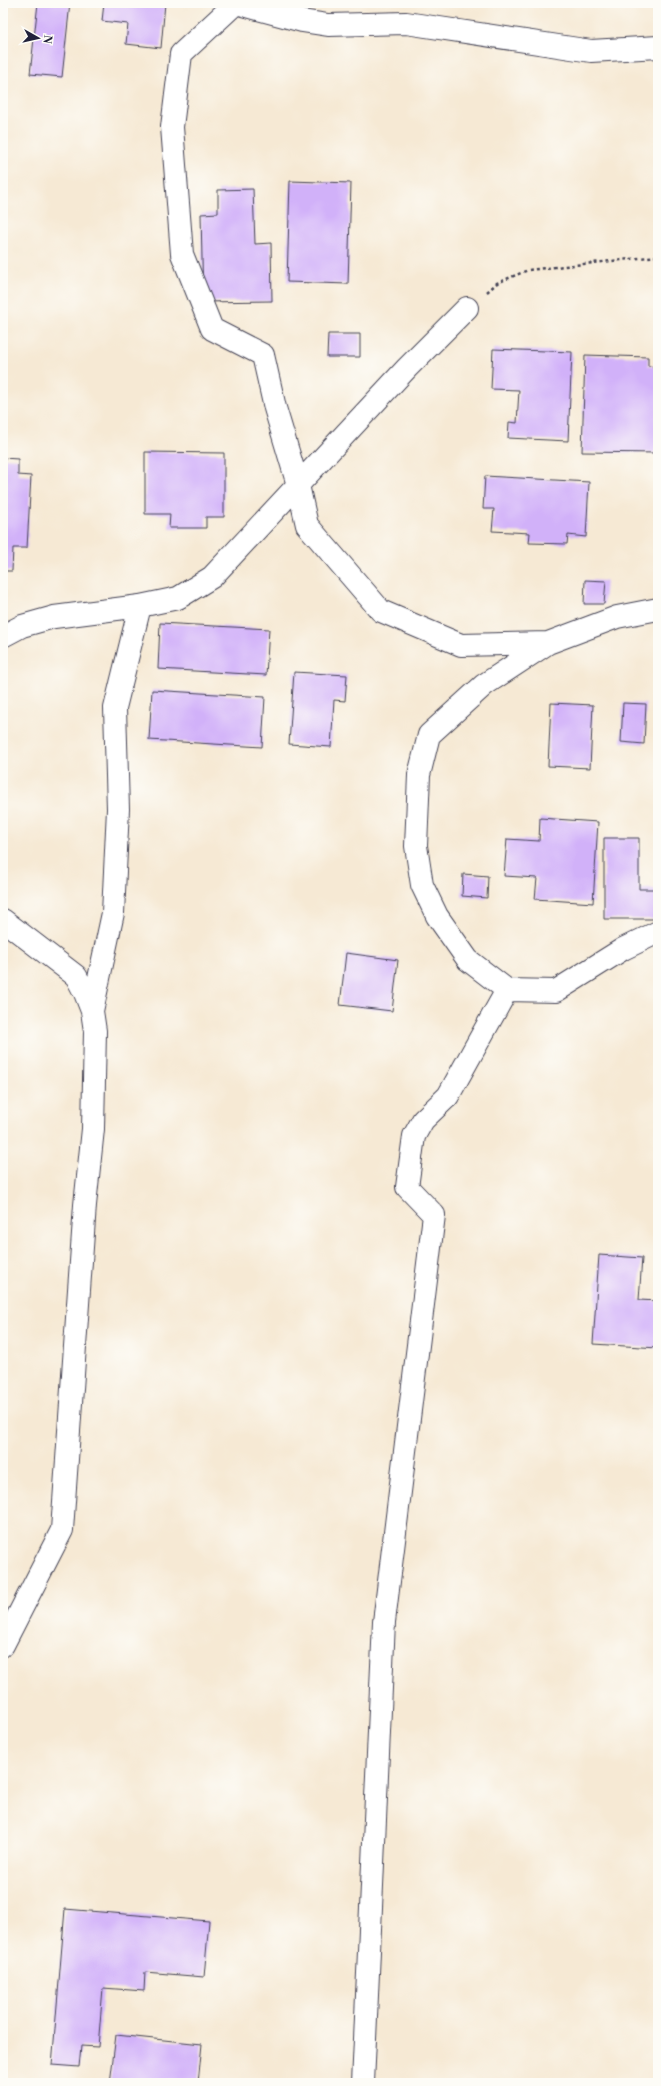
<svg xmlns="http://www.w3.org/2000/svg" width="661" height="2086" font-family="'Libre Bodoni',serif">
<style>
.building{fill:#d1b1f9}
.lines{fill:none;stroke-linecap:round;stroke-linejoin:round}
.street-casing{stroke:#424052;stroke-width:24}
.path{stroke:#424052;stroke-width:2.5;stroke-dasharray:3 3;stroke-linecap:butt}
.street{stroke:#fff;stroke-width:22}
</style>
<rect width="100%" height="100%" fill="#fdfcf7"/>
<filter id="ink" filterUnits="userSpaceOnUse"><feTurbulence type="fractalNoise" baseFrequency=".025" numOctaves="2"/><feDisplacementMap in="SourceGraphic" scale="8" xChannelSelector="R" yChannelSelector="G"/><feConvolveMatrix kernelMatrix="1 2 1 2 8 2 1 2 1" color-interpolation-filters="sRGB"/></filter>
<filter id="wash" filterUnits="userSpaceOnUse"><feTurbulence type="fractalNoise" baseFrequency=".012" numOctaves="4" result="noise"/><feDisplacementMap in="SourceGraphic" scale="16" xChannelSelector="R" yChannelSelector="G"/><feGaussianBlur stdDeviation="0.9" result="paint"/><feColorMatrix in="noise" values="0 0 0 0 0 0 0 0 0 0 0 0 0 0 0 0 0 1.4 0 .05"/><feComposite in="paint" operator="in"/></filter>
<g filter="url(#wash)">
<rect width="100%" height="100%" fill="#f6e9d4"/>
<g id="blocks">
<path class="building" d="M38,3H70L62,77L30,74Z
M104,3H165L161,48L126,44L128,24L102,21Z
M290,181L351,183L348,284L287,282Z
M253,189L255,244L271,243L272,301L203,302L201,214L218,213V190Z
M328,334H360V357H327Z
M493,349L572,352L568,441L508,438L509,422L517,423L519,390L491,389Z
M585,355L648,357V366L658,367V453L582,452Z
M145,452L224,453V517H206V528H169L170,514H145Z
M3,458L18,459V475L31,476L27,548H13L12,571H3Z
M485,476L589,482L586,537L568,535L567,544L529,543L530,533L492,531L494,509H483Z
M585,580L606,581L604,604H584Z
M160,623L269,629L266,675L158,669Z
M294,672L347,675L345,701L334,700L331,747L289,744Z
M152,690L265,697L262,747L149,740Z
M551,703L593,705L590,768L548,766Z
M623,703L646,704L644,744L621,742Z
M540,818L598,822L593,903L535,899L537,878L504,876L507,839L539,841Z
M604,838H639V889H658V919H604Z
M463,874L488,876L487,898L462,896Z
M346,953L398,960L392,1011L340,1005Z
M599,1255L642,1258L639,1300L658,1301V1348L593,1344Z
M65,1909L209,1921L204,1977L145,1972L144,1991L103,1988L98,2047L81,2046L79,2067L52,2065Z
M116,2035L202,2044L198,2083H110Z"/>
</g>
</g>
<g filter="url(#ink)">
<use href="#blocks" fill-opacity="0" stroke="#424052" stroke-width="1"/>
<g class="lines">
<g class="street-casing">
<path id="street" d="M236,3L181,54L172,127L182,254L212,329L263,355L275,408L298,485L307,525L381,611L461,645L548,643
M236,3L302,21L328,25L406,23L591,51L658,47
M658,609L617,617L548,643L484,685L429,735L419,775L416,846L422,885L437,916L468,960L507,990L556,991L623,949L658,932
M3,636L22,626L54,617L140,606L178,598L212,577L407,368L467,308
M3,920L76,976L85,993L92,1011L95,1031L93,1129L85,1205L62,1530L3,1645
M92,1011L113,913L118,809L115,708L140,606
M363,2083L384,1622L434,1215L407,1187L414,1136L423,1120L448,1096L507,990"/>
</g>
<path class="path" d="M487,292L497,283L528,270L658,256"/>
<use href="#street" class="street"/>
</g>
</g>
<rect width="661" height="2086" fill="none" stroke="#fdfcf7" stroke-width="16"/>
<g transform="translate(38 38) rotate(98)" stroke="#fdfcf7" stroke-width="3" paint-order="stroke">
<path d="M0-3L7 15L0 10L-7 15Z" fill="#22223b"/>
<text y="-6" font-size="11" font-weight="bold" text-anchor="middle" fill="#22223b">N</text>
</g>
</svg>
